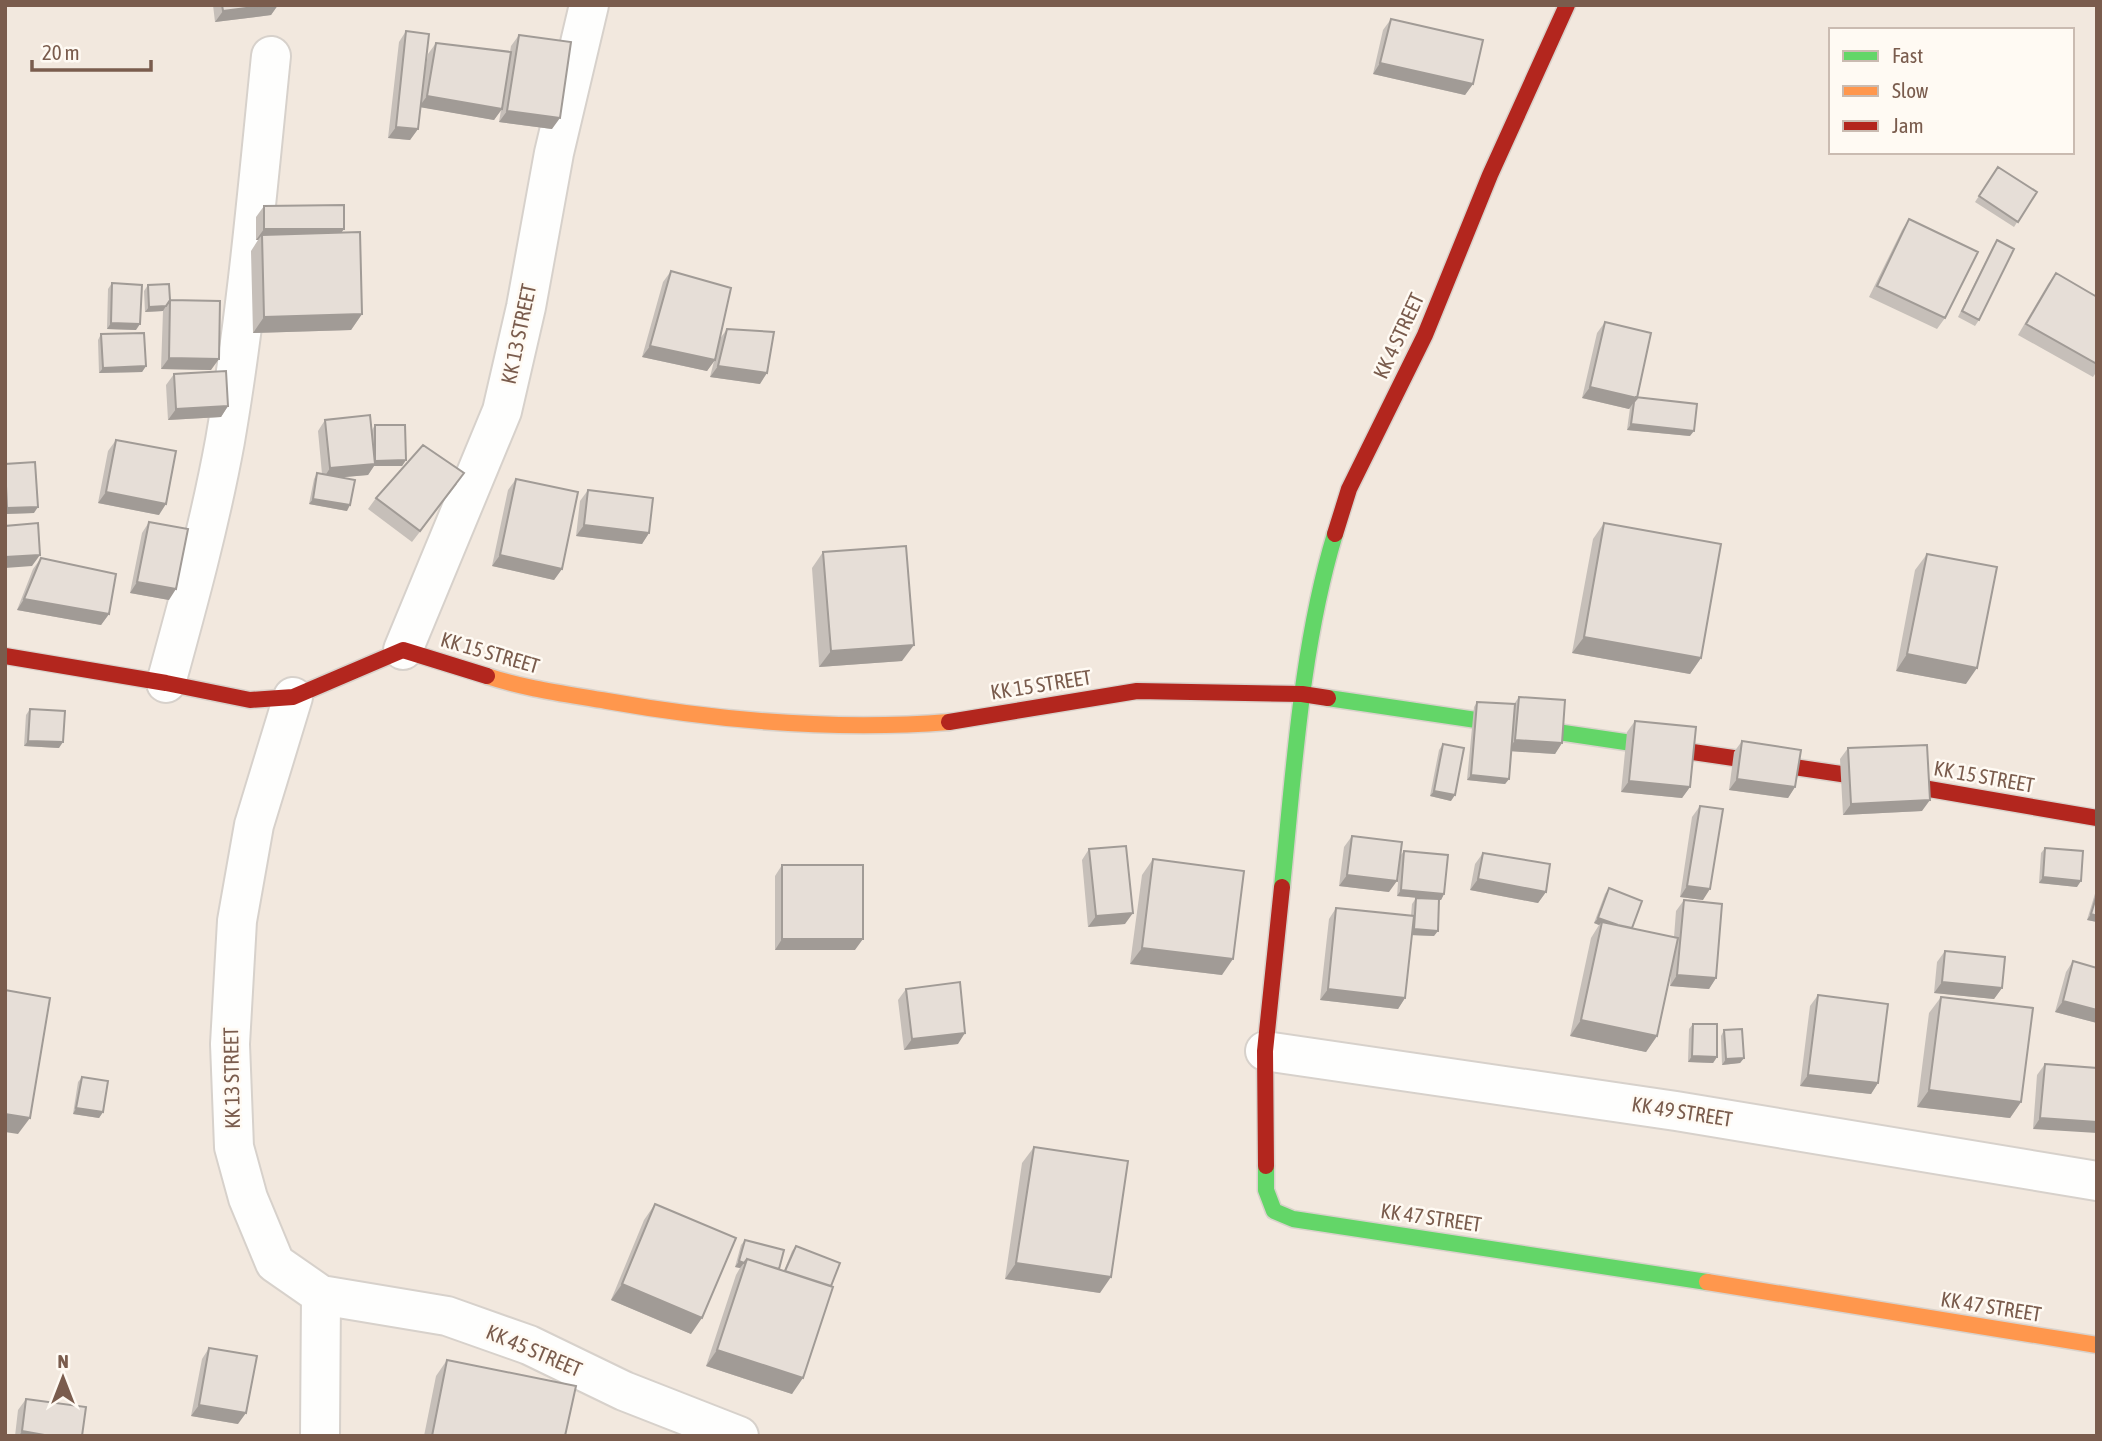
<svg xmlns="http://www.w3.org/2000/svg" width="2102" height="1441" font-family="'Asap Condensed',sans-serif">
<style>
.residential{fill:#f2e8de;fill-rule:evenodd}
.lines{fill:none;stroke-linecap:round;stroke-linejoin:round}
.street-casing{stroke:#d7d1cb;stroke-width:42}
.fast-casing{stroke:#d9d2cb;stroke-width:19}
.slow-casing{stroke:#d9d2cb;stroke-width:19}
.jam-casing{stroke:#d9d2cb;stroke-width:19}
.street{stroke:#fefefd;stroke-width:38}
.fast{stroke:#63d668;stroke-width:16}
.slow{stroke:#ff974d;stroke-width:16}
.jam{stroke:#b3261e;stroke-width:16}
.wall{fill:#c6bfb9}
.shaded-wall{fill:#a19b96}
.building{fill:#e6ded7;stroke:#a19b96;stroke-width:2}
.labels{text-anchor:middle;stroke-width:5;stroke-linejoin:round;paint-order:stroke}
.street-label{font-size:21px;fill:#7a5c4d;stroke:#fffaf3}
</style>
<rect width="100%" height="100%" fill="#f9f5f0"/>
<path class="residential" d="M5,5H2097V1436H5ZM1831,30H2072V152H1831Z"/>
<g class="lines">
<g class="street-casing">
<path id="street" d="M403,650L502,411L526,307L554,153L589,5
M166,683C188,603 210,523 225,441C247,313 258,184 271,56
M293,697L254,825L237,921L230,1044L234,1147L248,1198L275,1263L321,1295L320,1436
M1265,1051L1676,1111L2097,1181
M321,1295L447,1316L529,1345L624,1391L739,1436"/>
</g>
<g class="fast-casing">
<path id="fast" d="M1328,698L1652,746
M1282,887C1294,771 1301,646 1335,534
M1266,1166V1190L1274,1211L1293,1219L1707,1282"/>
</g>
<g class="slow-casing">
<path id="slow" d="M487,676C526,689 567,694 607,701C720,721 835,731 949,722
M1707,1282L2097,1345"/>
</g>
<g class="jam-casing">
<path id="jam" d="M1335,534L1349,489L1425,335L1490,175L1567,5
M5,656L166,683L250,700L293,697L403,650L487,676
M949,722L1137,691L1302,694L1328,698
M1652,746L1848,775L2097,818
M1266,1166L1265,1051L1282,887"/>
</g>
<use href="#street" class="street"/>
<use href="#fast" class="fast"/>
<use href="#slow" class="slow"/>
<use href="#jam" class="jam"/>
</g>
<path class="wall" d="M213,5H278L271,15L215,22Z
M1391,19L1473,84L1465,95L1373,74L1383,30Z
M406,31L423,82L428,54L436,43L510,52L511,46L519,35L552,129L499,122L501,110L494,120L421,107L418,129L410,140L388,138L399,42Z
M1998,167L2037,192L2014,227L1975,202Z
M264,206L341,233L362,314L351,330L253,333L251,251L258,240H256V217Z
M1909,219L1945,318L1937,329L1869,297L1902,230Z
M1997,240L1979,320L1975,326L1958,317L1993,246Z
M671,271L719,340L727,329L760,384L710,377L714,361L707,371L642,357L663,282Z
M2056,273L2097,297V371L2093,377L2018,335L2048,284Z
M112,283L136,330L107,329L108,289Z
M148,285L170,300L211,370L161,369L163,311L145,312L144,291Z
M1605,322L1637,397L1690,436L1627,430L1630,408L1629,409L1582,398L1597,333Z
M101,334L146,366L142,372L99,373L98,340Z
M174,374L228,406L221,417L168,420L166,385Z
M325,420L372,430L375,425L406,460L402,466H374L368,475L342,477L347,511L309,504L314,479L317,473L322,474L318,431Z
M116,440L159,515L98,503L108,451Z
M5,464L34,513L5,514Z
M516,479L562,569L554,580L492,566L508,490Z
M457,484L412,542L368,509L376,498Z
M588,490L649,533L642,544L576,536L580,501Z
M149,522L169,600L130,593L142,533Z
M1604,523L1701,658L1690,674L1572,653L1593,539Z
M823,552L902,661L819,667L812,568Z
M1927,554L1966,684L1896,671L1915,570Z
M41,558L109,614L101,625L17,610L33,569Z
M1519,697L1562,743L1555,754L1511,751L1509,779L1505,784L1467,780L1474,707L1477,702L1514,704Z
M30,709L59,748L24,746L26,715Z
M1635,721L1690,787L1682,798L1621,792L1627,732Z
M1742,741L1795,787L1788,798L1729,790L1734,752Z
M1443,744L1451,801L1430,796L1439,750Z
M1848,748L1922,811L1843,815L1840,759Z
M1700,806L1703,900L1680,897L1692,817Z
M1352,836L1389,892L1339,886L1344,847Z
M2045,848L2077,887L2039,883L2041,853Z
M1089,849L1125,924L1088,927L1082,860Z
M1404,851L1444,894L1441,900H1439L1434,936L1412,935L1405,998L1398,1009L1320,1000L1329,919L1336,908L1411,916L1412,904L1416,898L1431,899L1397,896L1400,856Z
M1483,853L1546,892L1538,903L1470,890L1475,864Z
M1153,859L1222,975L1130,964L1142,875Z
M782,865L855,950H775V876Z
M2097,887V922L2087,920Z
M1609,888L1632,928L1674,937L1676,911L1684,900L1716,978L1709,989L1670,986L1671,973L1657,1036L1646,1052L1570,1036L1591,938L1599,925L1594,923L1605,894Z
M1945,951L2002,988L1994,999L1934,993L1937,962Z
M2073,961L2097,968V1023L2055,1012L2066,972Z
M906,989L958,1044L904,1050L898,1000Z
M1818,995L1878,1083L1871,1094L1800,1086L1810,1006Z
M1941,997L2021,1102L2010,1118L1917,1107L1929,1013Z
M1693,1024L1717,1057L1713,1063L1688,1062L1689,1029Z
M1724,1030L1744,1058L1740,1063L1722,1065L1721,1036Z
M2045,1064L2097,1068L2033,1129L2037,1075Z
M82,1077L103,1112L99,1118L73,1114L78,1082Z
M1034,1147L1100,1293L1005,1279L1022,1163Z
M655,1204L691,1334L611,1300L644,1220Z
M745,1240L779,1269L784,1271L792,1251L796,1246L831,1286L792,1394L706,1366L736,1275L740,1268L735,1267L741,1245Z
M209,1348L238,1424L191,1416L202,1359Z
M447,1360L565,1436H424L436,1376Z
M26,1399L82,1436H15L18,1410Z"/>
<path class="shaded-wall" d="M271,5H278L271,15L215,22L223,11Z
M1380,63L1473,84L1465,95L1373,74Z
M427,96L502,109L494,120L419,107Z
M507,111L560,118L552,129L499,122Z
M396,127L418,129L410,140L388,138Z
M264,229H344L336,240L262,235L258,240H256Z
M166,306L163,311L145,312L149,307Z
M362,314L351,330L253,333L264,317Z
M111,323L140,324L136,330L107,329Z
M650,346L715,360L707,371L642,357Z
M169,358L219,359L211,370L161,369Z
M146,366L142,372L99,373L103,368Z
M718,366L767,373L760,384L710,377Z
M1590,387L1637,398L1629,409L1582,398Z
M228,406L221,417L168,420L176,409Z
M1631,424L1694,431L1690,436L1627,430Z
M406,460L402,466H374L368,475L323,479L330,468L375,461Z
M106,492L166,504L159,515L98,503Z
M313,499L350,505L347,511L309,504Z
M38,507L34,513L5,514V511L7,508Z
M584,525L649,533L642,544L576,536Z
M40,555L32,566L5,568V557Z
M500,555L562,569L554,580L492,566Z
M137,582L176,589L169,600L130,593Z
M24,599L109,614L101,625L17,610Z
M1584,637L1701,658L1690,674L1572,653Z
M914,645L902,661L819,667L831,651Z
M1907,654L1977,668L1966,684L1896,671Z
M1515,740L1562,743L1555,754L1508,751Z
M28,741L63,742L59,748L24,746Z
M1471,775L1509,779L1505,784L1467,780Z
M1737,779L1795,787L1788,798L1729,790Z
M1629,781L1690,787L1682,798L1621,792Z
M1434,791L1455,795L1451,801L1430,796Z
M1930,800L1922,811L1843,815L1851,804Z
M1347,875L1397,881L1389,892L1339,886Z
M2043,877L2081,881L2077,887L2039,883Z
M1478,879L1546,892L1538,903L1470,890Z
M1687,886L1710,889L1703,900L1680,897Z
M1401,890L1444,894L1441,900L1397,896Z
M1133,913L1125,924L1088,927L1096,916Z
M2091,914L2097,916V922L2087,920Z
M1598,918L1632,930L1602,922L1599,925L1594,923Z
M1414,929L1438,931L1434,936L1410,935Z
M782,939H863L855,950H775Z
M1142,948L1233,959L1222,975L1130,964Z
M1677,975L1716,978L1709,989L1670,986Z
M1942,982L2002,988L1994,999L1934,993Z
M1328,989L1405,998L1398,1009L1320,1000Z
M2063,1001L2097,1010V1023L2055,1012Z
M1581,1020L1657,1036L1646,1052L1570,1036Z
M965,1033L958,1044L904,1050L912,1039Z
M1692,1056L1717,1057L1713,1063L1688,1062Z
M1744,1058L1740,1063L1722,1065L1726,1059Z
M1808,1075L1878,1083L1871,1094L1800,1086Z
M1929,1090L2021,1102L2010,1118L1917,1107Z
M76,1108L103,1112L99,1118L73,1114Z
M5,1114L30,1118L18,1134L5,1132Z
M2040,1118L2097,1122V1133L2033,1129Z
M739,1261L744,1263L740,1268L735,1267Z
M1016,1263L1111,1277L1100,1293L1005,1279Z
M622,1284L702,1318L691,1334L611,1300Z
M717,1350L803,1378L792,1394L706,1366Z
M199,1405L246,1413L238,1424L191,1416Z
M22,1431L50,1436H19Z"/>
<path class="building" d="M222,5H271L223,11Z
M1391,19L1483,40L1473,84L1380,63Z
M406,31L429,34L418,129L396,127Z
M519,35L571,42L560,118L507,111Z
M436,43L511,52L502,109L427,96Z
M1998,167L2037,192L2018,222L1979,196Z
M344,205V229H264V206Z
M1909,219L1978,252L1945,318L1877,286Z
M360,232L362,314L264,317L262,235Z
M1997,240L2014,249L1979,320L1962,311Z
M671,271L731,288L715,360L650,346Z
M2056,273L2097,297V364L2026,324Z
M112,283L142,285L140,324L111,323Z
M169,284L170,300L166,306L149,307L148,285Z
M170,300L220,301L219,359L169,358Z
M1605,322L1651,333L1637,398L1590,387Z
M727,329L774,332L767,373L718,366Z
M144,333L146,366L103,368L101,334Z
M226,371L228,406L176,409L174,374Z
M1635,397L1697,404L1694,431L1631,424L1634,402L1637,398Z
M370,415L375,464L330,468L325,420Z
M375,425H405L406,460L375,461Z
M116,440L176,451L166,504L106,492Z
M423,445L464,473L420,531L376,498Z
M35,462L38,507L7,508L5,464Z
M317,473L355,480L350,505L313,499Z
M516,479L578,492L562,569L500,555Z
M588,490L653,498L649,533L584,525Z
M149,522L188,529L176,589L137,582Z
M38,523L40,555L5,557V526Z
M1604,523L1721,544L1701,658L1584,637Z
M906,546L914,645L831,651L823,552Z
M1927,554L1997,567L1977,668L1907,654Z
M41,558L116,574L109,614L24,599Z
M1519,697L1565,700L1562,743L1515,740Z
M1477,702L1515,704L1509,779L1471,775Z
M30,709L65,711L63,742L28,741Z
M1635,721L1696,727L1690,787L1629,781Z
M1742,741L1801,750L1795,787L1737,779Z
M1443,744L1464,748L1455,795L1434,791Z
M1927,745L1930,800L1851,804L1848,748Z
M1700,806L1723,809L1710,889L1687,886Z
M1352,836L1402,842L1397,881L1347,875Z
M1126,846L1133,913L1096,916L1089,849Z
M2045,848L2083,851L2081,881L2043,877Z
M1404,851L1448,855L1444,894L1401,890Z
M1483,853L1550,864L1546,892L1478,879Z
M1153,859L1244,871L1233,959L1142,948Z
M782,865H863V939H782Z
M1609,888L1642,901L1632,928L1618,925L1598,918Z
M2097,894V916L2091,914Z
M1416,898L1439,899L1438,931L1414,929Z
M1684,900L1722,904L1716,978L1677,975Z
M1336,908L1414,916L1405,998L1328,989Z
M1602,922L1678,938L1657,1036L1581,1020Z
M1945,951L2005,957L2002,988L1942,982Z
M2073,961L2097,968V1010L2063,1001Z
M960,982L965,1033L912,1039L906,989Z
M5,990L50,998L30,1118L5,1114Z
M1818,995L1888,1004L1878,1083L1808,1075Z
M1941,997L2033,1008L2021,1102L1929,1090Z
M1693,1024H1717V1057L1692,1056Z
M1742,1029L1744,1058L1726,1059L1724,1030Z
M2045,1064L2097,1068V1122L2040,1118Z
M82,1077L108,1081L103,1112L76,1108Z
M1034,1147L1128,1161L1111,1277L1016,1263Z
M655,1204L736,1238L702,1318L622,1284Z
M745,1240L784,1250L779,1269L747,1259L744,1263L739,1261Z
M796,1246L840,1263L831,1286L785,1271Z
M747,1259L833,1287L803,1378L717,1350Z
M209,1348L257,1356L246,1413L199,1405Z
M447,1360L576,1386L565,1436H432Z
M26,1399L86,1407L82,1436H50L22,1431Z"/>
<g class="labels">
<g class="street-label">
<text transform="translate(519 334) rotate(-78)" y="7">KK 13 STREET</text>
<text transform="translate(1399 336) rotate(-65)" y="7">KK 4 STREET</text>
<text transform="translate(490 653) rotate(16)" y="7">KK 15 STREET</text>
<text transform="translate(1041 685) rotate(-9)" y="7">KK 15 STREET</text>
<text transform="translate(1984 777) rotate(10)" y="7">KK 15 STREET</text>
<text transform="translate(232 1078) rotate(-91)" y="7">KK 13 STREET</text>
<text transform="translate(1682 1112) rotate(9)" y="7">KK 49 STREET</text>
<text transform="translate(1431 1218) rotate(8)" y="7">KK 47 STREET</text>
<text transform="translate(1991 1307) rotate(9)" y="7">KK 47 STREET</text>
<text transform="translate(534 1351) rotate(23)" y="7">KK 45 STREET</text>
</g>
</g>
<rect width="2102" height="1441" fill="none" stroke="#7a5c4d" stroke-width="14"/>
<rect x="1829" y="28" width="245" height="126" fill="#fffaf3" stroke="#cabbb1" stroke-width="2"/>
<rect x="1843" y="51" width="35" height="10" fill="#63d668" stroke="#cabbb1" stroke-width="2"/>
<text x="1892" y="63" font-size="21" fill="#7a5c4d">Fast</text>
<rect x="1843" y="86" width="35" height="10" fill="#ff974d" stroke="#cabbb1" stroke-width="2"/>
<text x="1892" y="98" font-size="21" fill="#7a5c4d">Slow</text>
<rect x="1843" y="121" width="35" height="10" fill="#b3261e" stroke="#cabbb1" stroke-width="2"/>
<text x="1892" y="133" font-size="21" fill="#7a5c4d">Jam</text>
<g transform="translate(63 1378)" stroke="#fffaf3" stroke-width="5" paint-order="stroke">
<path d="M0-5L12 26L0 18L-12 26Z" fill="#7a5c4d"/>
<text y="-10" font-size="19" font-weight="bold" text-anchor="middle" fill="#7a5c4d">N</text>
</g>
<path d="M32 60v10h119v-10" fill="none" stroke="#7a5c4d" stroke-width="3.5"/>
<text x="42" y="60" font-size="21" fill="#7a5c4d" stroke="#fffaf3" stroke-width="5" paint-order="stroke">20 m</text>
</svg>
